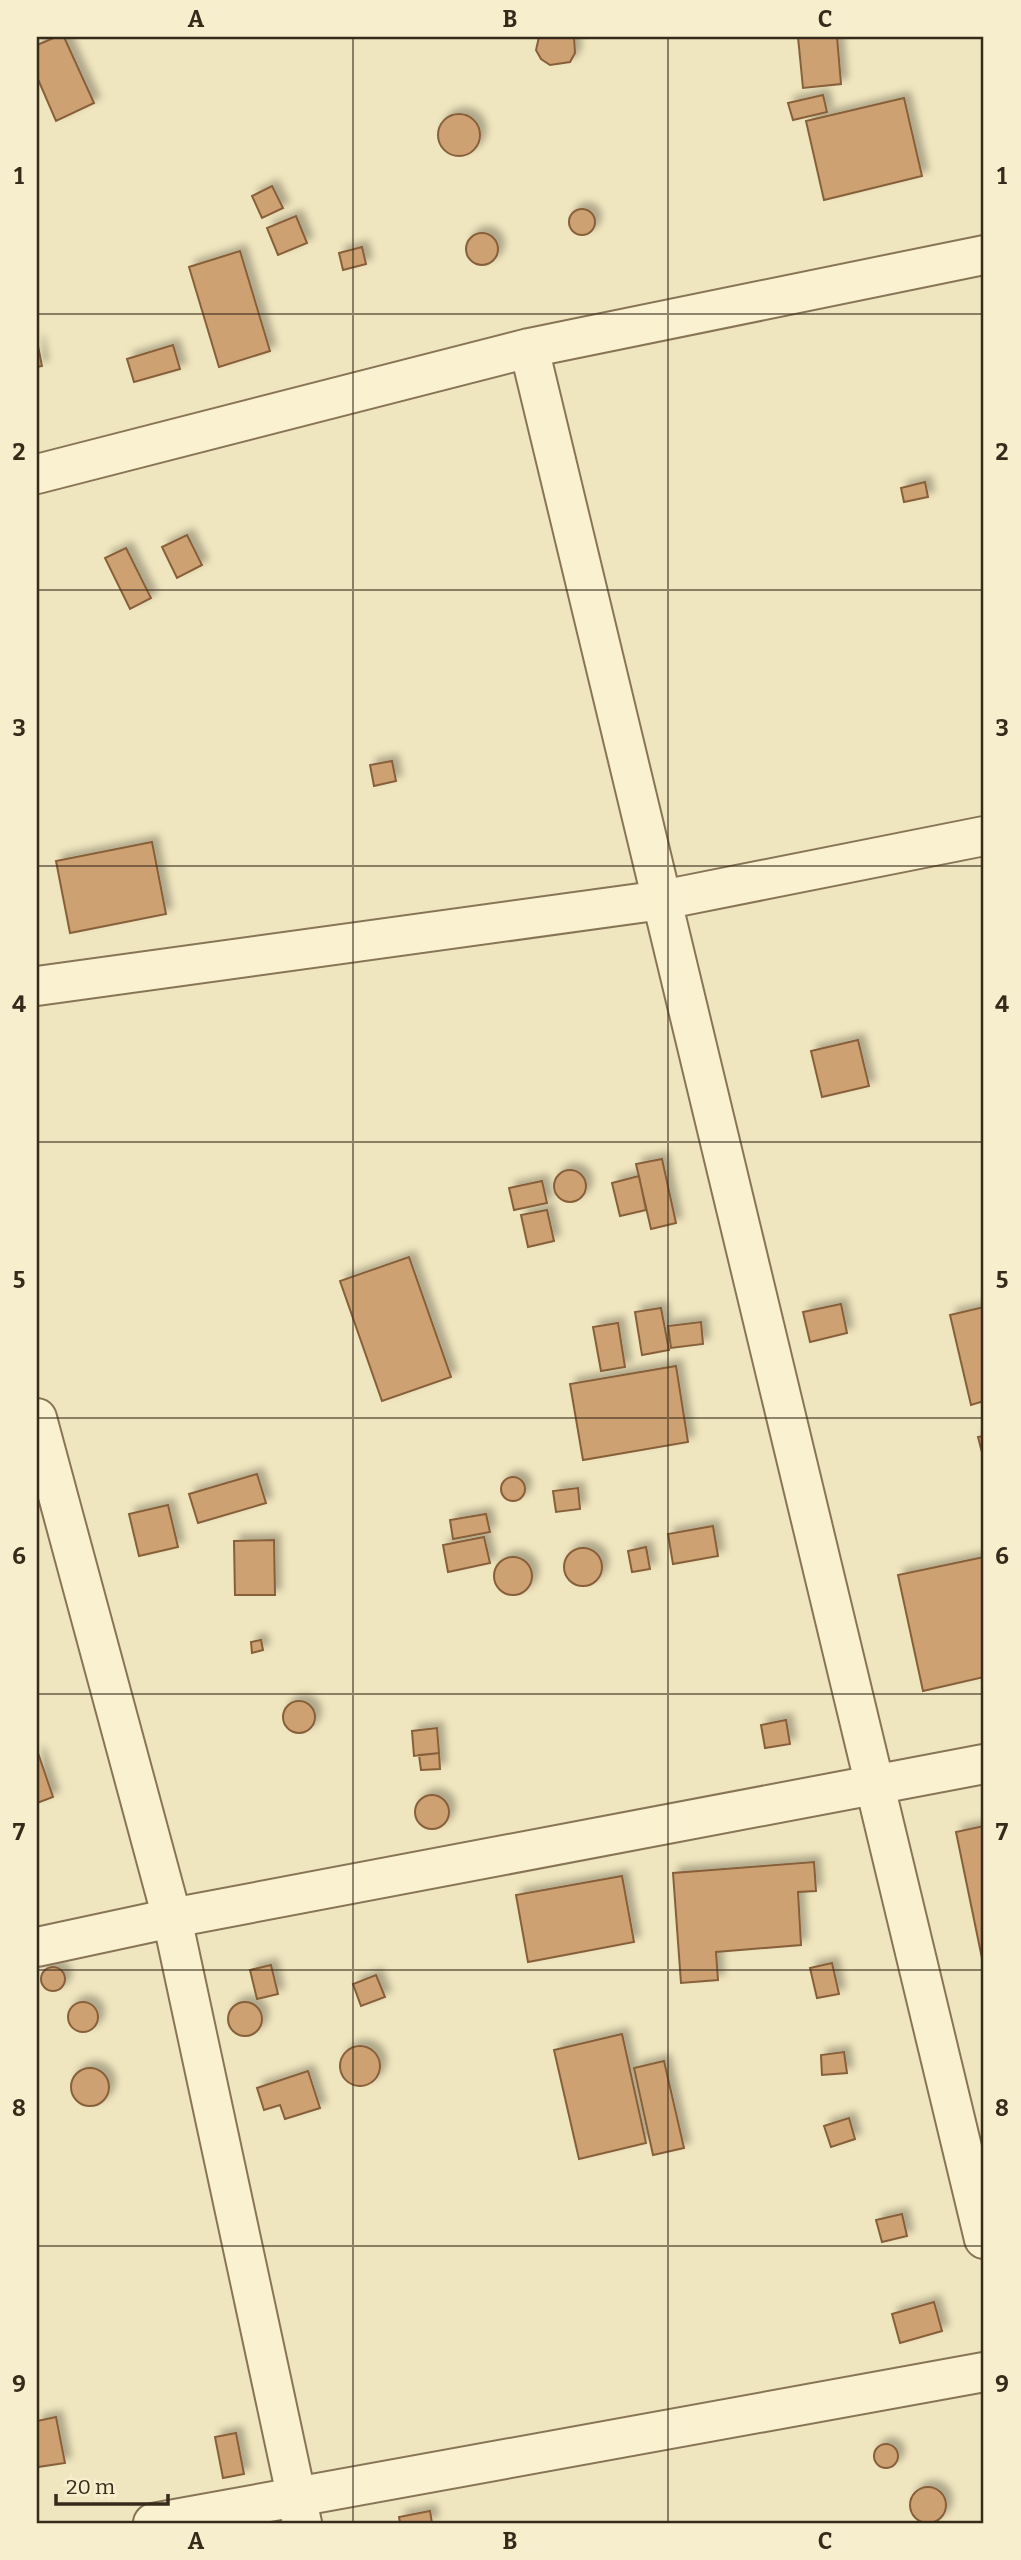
<svg xmlns="http://www.w3.org/2000/svg" width="1021" height="2560" font-family="Bitter,serif">
<style>
.building{fill:#cea172;stroke:#87613b;stroke-width:2;filter:url(#shadow)}
.lines{fill:none;stroke-linecap:round;stroke-linejoin:round}
.minor-casing{stroke:#877556;stroke-width:42}
.minor{stroke:#faf1d1;stroke-width:38}
.grid{fill:none;stroke:#362b1b;stroke-width:2;stroke-opacity:0.55}
.neatline{fill:none;stroke:#362b1b;stroke-width:2.5}
.grid-label{font-size:23px;text-anchor:middle;font-weight:bold;fill:#362b1b}
</style>
<defs>
<filter id="shadow"><feDropShadow dx="6" dy="-6" stdDeviation="3.5" flood-color="#0004"/></filter>
</defs>
<rect width="100%" height="100%" fill="#efe5be"/>
<path class="building" d="M56,37H64L94,103L56,121L37,77V45Z
M539,37H574L575,53L570,62L550,65L541,59L536,50Z
M798,37H837L841,84L803,88Z
M823,95L827,112L793,120L788,103Z
M904,98L922,176L824,200L806,121Z
M438 135a21 21 0 1 1 42 0a21 21 0 1 1-42 0Z
M272,186L283,208L262,218L252,196Z
M569 222a13 13 0 1 1 26 0a13 13 0 1 1-26 0Z
M296,216L307,243L278,255L267,228Z
M466 249a16 16 0 1 1 32 0a16 16 0 1 1-32 0Z
M362,247L366,264L343,270L339,253Z
M240,251L270,351L219,367L189,267Z
M37,341L42,366L37,367Z
M173,345L180,369L134,382L127,359Z
M925,482L928,497L904,502L901,488Z
M187,535L202,565L177,578L162,547Z
M126,548L151,598L130,609L105,558Z
M392,761L396,781L374,786L370,765Z
M152,842L166,914L70,933L56,861Z
M858,1040L869,1086L822,1097L811,1051Z
M662,1159L676,1223L651,1229L636,1164Z
M554 1186a16 16 0 1 1 32 0a16 16 0 1 1-32 0Z
M639,1176L646,1210L620,1216L612,1183Z
M542,1181L547,1203L514,1210L509,1188Z
M547,1210L554,1241L528,1247L521,1215Z
M409,1257L451,1377L382,1401L340,1281Z
M841,1304L847,1333L810,1342L803,1312Z
M984,1307V1401L971,1405L950,1315Z
M661,1308L669,1350L642,1355L635,1312Z
M701,1322L703,1344L671,1348L668,1326Z
M618,1323L625,1367L601,1371L593,1327Z
M676,1366L688,1442L583,1460L570,1384Z
M984,1436V1460L978,1437Z
M257,1474L266,1503L198,1523L189,1494Z
M501 1489a12 12 0 1 1 24 0a12 12 0 1 1-24 0Z
M578,1488L580,1509L556,1512L553,1491Z
M168,1505L178,1547L139,1556L129,1514Z
M486,1514L490,1532L453,1539L450,1520Z
M713,1526L718,1556L673,1564L668,1534Z
M484,1537L490,1563L448,1572L443,1545Z
M274,1540L275,1595H235L234,1541Z
M646,1547L650,1569L632,1572L628,1551Z
M564 1567a19 19 0 1 1 38 0a19 19 0 1 1-38 0Z
M494 1576a19 19 0 1 1 38 0a19 19 0 1 1-38 0Z
M984,1557V1677L923,1691L898,1575Z
M261,1640L263,1650L252,1653L251,1642Z
M283 1717a16 16 0 1 1 32 0a16 16 0 1 1-32 0Z
M786,1720L790,1744L765,1748L761,1725Z
M437,1728L439,1753L414,1756L412,1731Z
M38,1753L53,1797L37,1803V1753Z
M439,1753L440,1769L421,1770L419,1755Z
M415 1812a17 17 0 1 1 34 0a17 17 0 1 1-34 0Z
M984,1826V1968L956,1832Z
M814,1862L816,1891L798,1892L801,1945L716,1952L718,1980L681,1983L673,1873Z
M622,1876L634,1942L528,1962L516,1895Z
M832,1963L839,1994L817,1998L810,1968Z
M271,1965L278,1994L257,1999L250,1970Z
M41 1979a12 12 0 1 1 24 0a12 12 0 1 1-24 0Z
M376,1975L385,1997L361,2006L353,1984Z
M228 2019a17 17 0 1 1 34 0a17 17 0 1 1-34 0Z
M68 2017a15 15 0 1 1 30 0a15 15 0 1 1-30 0Z
M622,2034L646,2143L579,2159L554,2050Z
M340 2066a20 20 0 1 1 40 0a20 20 0 1 1-40 0Z
M844,2052L847,2073L822,2075L821,2055Z
M664,2061L684,2148L653,2155L634,2068Z
M71 2087a19 19 0 1 1 38 0a19 19 0 1 1-38 0Z
M308,2071L320,2108L285,2119L280,2105L264,2110L257,2088Z
M849,2118L855,2139L831,2147L824,2126Z
M902,2214L907,2236L882,2242L876,2220Z
M934,2302L942,2331L900,2343L892,2314Z
M56,2417L65,2463L38,2467L37,2421Z
M236,2433L244,2474L223,2478L215,2437Z
M874 2456a12 12 0 1 1 24 0a12 12 0 1 1-24 0Z
M910 2505a18 18 0 1 1 36 0a18 18 0 1 1-36 0Z
M430,2511L432,2523H400L399,2517Z"/>
<g class="lines">
<g class="minor-casing">
<path id="minor" d="M529,348L984,2239
M37,474L529,348L984,255
M37,986L662,900L984,836
M37,1418L172,1918L302,2523
M37,1947L172,1918L984,1764
M153,2523L984,2372"/>
</g>
<use href="#minor" class="minor"/>
</g>
<path class="grid" d="M353,37V2523M668,37V2523M37,314H984M37,590H984M37,866H984M37,1142H984M37,1418H984M37,1694H984M37,1970H984M37,2246H984"/>
<rect width="1021" height="2560" fill="none" stroke="#f6eecd" stroke-width="77"/>
<path d="M56 2494v10h112v-10" fill="none" stroke="#362b1b" stroke-width="3.5"/>
<text x="66" y="2494" font-size="21" fill="#362b1b" stroke="#f6eecd" stroke-width="5" paint-order="stroke">20 m</text>
<rect x="38" y="38" width="944" height="2484" class="neatline"/>
<g class="grid-label">
<text x="196" y="27">A</text>
<text x="510" y="27">B</text>
<text x="825" y="27">C</text>
<text x="19" y="184">1</text>
<text x="1002" y="184">1</text>
<text x="19" y="460">2</text>
<text x="1002" y="460">2</text>
<text x="19" y="736">3</text>
<text x="1002" y="736">3</text>
<text x="19" y="1012">4</text>
<text x="1002" y="1012">4</text>
<text x="19" y="1288">5</text>
<text x="1002" y="1288">5</text>
<text x="19" y="1564">6</text>
<text x="1002" y="1564">6</text>
<text x="19" y="1840">7</text>
<text x="1002" y="1840">7</text>
<text x="19" y="2116">8</text>
<text x="1002" y="2116">8</text>
<text x="19" y="2392">9</text>
<text x="1002" y="2392">9</text>
<text x="196" y="2549">A</text>
<text x="510" y="2549">B</text>
<text x="825" y="2549">C</text>
</g>
</svg>
